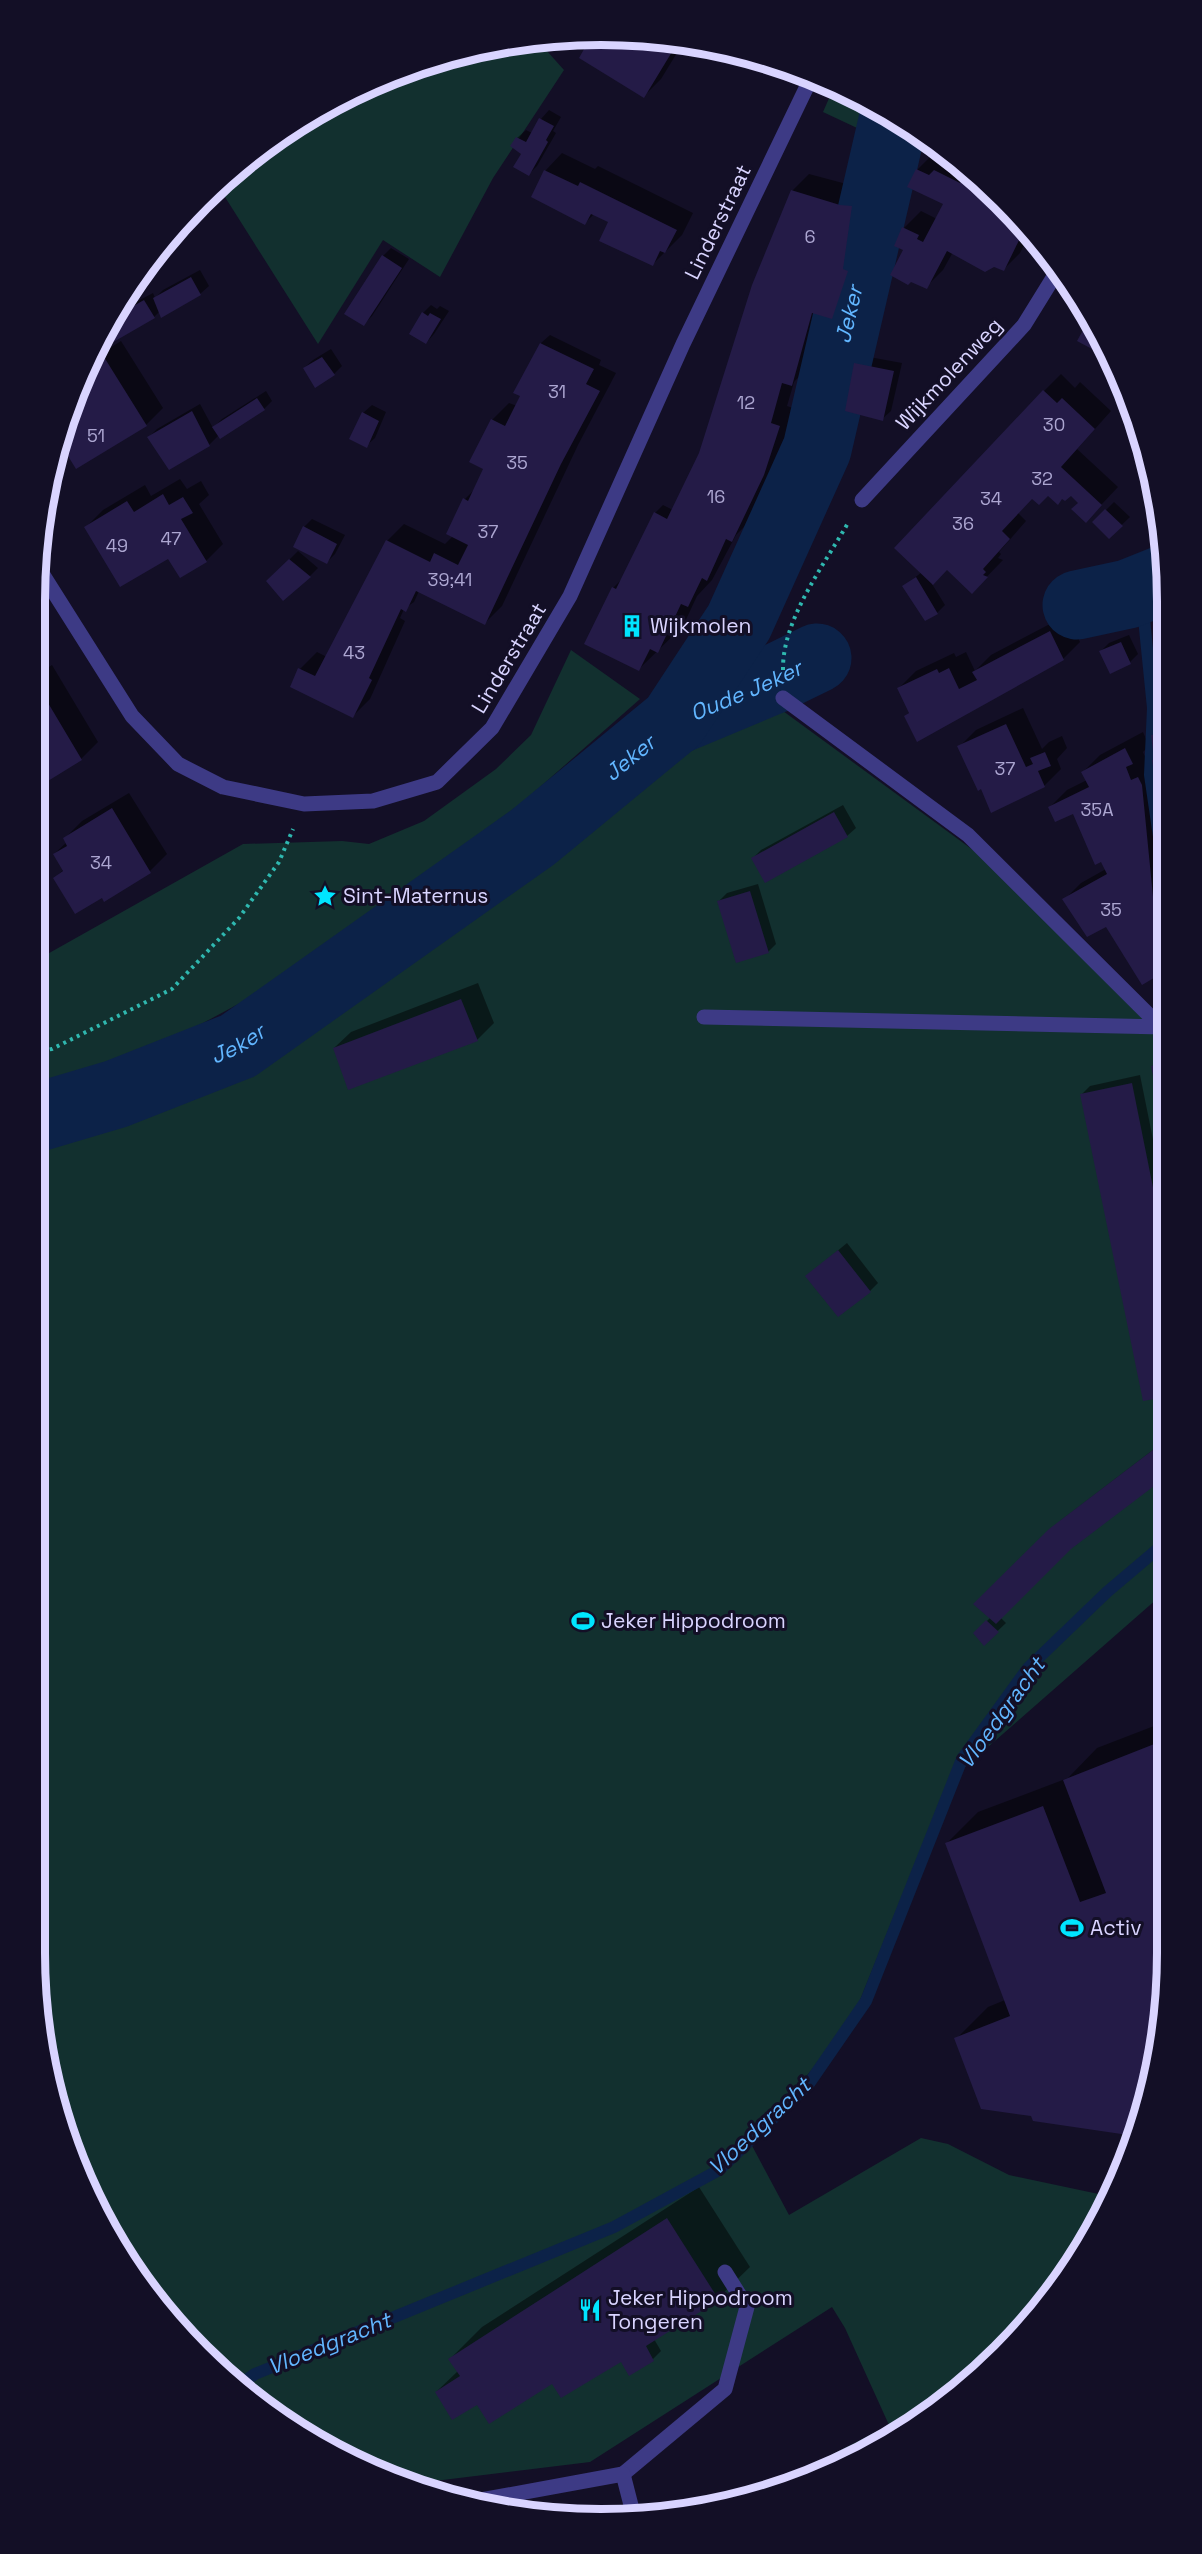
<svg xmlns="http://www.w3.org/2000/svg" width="1202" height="2554" font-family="'Space Grotesk',sans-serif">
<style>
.green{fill:#12302f}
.shadow{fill:#0007}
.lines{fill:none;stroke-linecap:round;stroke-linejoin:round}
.stream{stroke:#0c2248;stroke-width:12}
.river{stroke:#0c2248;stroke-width:69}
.building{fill:#241b47}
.path{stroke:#2fb8b0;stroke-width:4;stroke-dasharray:3 4.5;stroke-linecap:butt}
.service{stroke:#3d3a85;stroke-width:15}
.minor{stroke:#3d3a85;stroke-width:15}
.labels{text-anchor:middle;stroke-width:6;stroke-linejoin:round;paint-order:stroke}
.number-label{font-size:18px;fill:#aca6d1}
.street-label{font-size:21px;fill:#d9d4ff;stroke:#130f26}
.poi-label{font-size:21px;fill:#d9d4ff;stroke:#130f26;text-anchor:start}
.water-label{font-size:22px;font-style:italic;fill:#62b6ff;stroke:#130f26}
.rim{fill:none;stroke:#d9d4ff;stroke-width:8}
</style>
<rect width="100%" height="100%" fill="#130f26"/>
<path class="green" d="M538,41L564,70L493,178L440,277L383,240L318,344L218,186L287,130L385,77L491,45Z
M834,87L878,112L872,135L823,112Z
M571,650L640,699L523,802L266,989L142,1056L35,1087V961L243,844L342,841L369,844L424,821L496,769L531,735Z
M768,700L977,853L1164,1040L1166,1591L956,1775L908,1881L850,2025L750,2142L789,2215L921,2138L948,2144L1009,2175L1108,2196L1027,2327L946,2403L852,2461L771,2486L889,2425L845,2328L832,2307L590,2462L410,2484L384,2476L287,2424L152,2298L65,2135L35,1953V1143L194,1097L273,1048L508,882L682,751Z"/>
<path class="shadow" d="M594,35H601L683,43L661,79L644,96Z
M549,110L561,117L553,131L556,133L537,166L529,174L517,138L526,130L532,133L541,119Z
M562,153L595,169L598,166L693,213L682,235L653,264L610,221L594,214L585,223L533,196L546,170Z
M934,153L946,159L950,156L1029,235L1020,253L1003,270L953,252L943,270L926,287L905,249L904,228L921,211L937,219L945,203L917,170Z
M809,174L869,190L860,252L864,254L848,301L831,318L823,315L808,367L794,382L787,406L796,409L781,456L748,523L736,535L712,580L697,596L683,626L639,669L613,588L623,578L655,513L663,505L673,510L701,454L792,191Z
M391,248L409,259L372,316L364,324L383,256Z
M200,270L209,286L200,294L160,311L154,317L104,346L101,341L129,289L136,302L153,293L155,298L163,290Z
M431,305L437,309L440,306L449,311L434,334L426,343L423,313Z
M550,335L601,360L599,365L616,373L578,445L502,606L485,623L419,591L414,602L404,609L400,618L405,621L370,699L353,716L300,669L317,652L327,657L387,541L404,524L445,544L453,536L465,499L476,488L485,469L492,420L509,403L517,406L536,355L541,343Z
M121,341L163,408L146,425L77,467L60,441L78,384L91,360Z
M331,349L342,366L334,374L304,368L313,360Z
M864,356L902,363L891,411L882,419L856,364Z
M1061,374L1075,388L1080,382L1111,411L1077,449L1118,487L1086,521L1080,503L1071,494H1048L1032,497L1018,513L1026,521L999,552L1001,554L998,558L1003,560L972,592L947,569L932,584L945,605L937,613L904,586L922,572L1044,391Z
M266,391L272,401L264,409L219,435L209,445L149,437L157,429L200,404L213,428L222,419Z
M372,405L386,412L375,438L366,446L363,413Z
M180,479L187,489L201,481L209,495L199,504L223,544L206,561L169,556L86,527L103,510L145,485L151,496Z
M1114,502L1130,517L1109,537L1094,522Z
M312,519L345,535L335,554L327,562L304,527Z
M298,551L318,568L310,576L268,581Z
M1067,615L1080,642L1063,659L905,716L910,712L899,688L916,671L954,653L956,657L966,652L975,671L991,655Z
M1129,635L1138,654L1130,662L1101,651L1109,643Z
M52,665L98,742L81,759L35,787V676Z
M1163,693L1164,970L1143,983L1106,925L1064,900L1081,883L1106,869L1074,812L1050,807L1067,790L1087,780L1083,772L1100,755L1143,732L1149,746L1143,752L1148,764L1154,762L1155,759L1152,736L1162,726L1158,697Z
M1023,708L1042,749L1049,742L1062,736L1067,748L1057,759L1061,769L1044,786L959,747L976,730Z
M129,793L167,854L150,871L102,896L55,878L64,869L54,854L67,842L65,838L82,821Z
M843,805L856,828L847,836L753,858L761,850Z
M35,835L47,855L35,867Z
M758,884L776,944L768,952L719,901L727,893Z
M478,983L494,1023L477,1040L334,1048L351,1032Z
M1161,1058H1164L1165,1125L1153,1067Z
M1140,1075L1165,1199L1166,1395L1082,1094L1090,1086Z
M847,1243L878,1283L870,1291L807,1276Z
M1166,1440V1475L1070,1547L1000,1617L1006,1623L984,1644L975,1633L991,1617L975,1604L1060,1521Z
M1167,1721V1953L1157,2064L1032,2115L956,2039L988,2007L1005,2000L946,1844L978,1812L1068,1778L1097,1748Z
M699,2187L750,2267L718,2298L654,2339L661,2351L653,2359L621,2360L562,2396L553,2382L478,2403L436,2392L458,2371L450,2359L482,2327Z
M631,2503L633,2513L585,2512Z"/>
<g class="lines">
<path class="stream" d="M1141,589L1153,708L1150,775L1164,871
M242,2383L255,2374L614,2227L719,2170L808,2085L866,2001L962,1759L1028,1668L1107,1592L1166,1542"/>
<g class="river">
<path d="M1077,605L1128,594L1163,580"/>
<path id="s1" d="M674,721L772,680L817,658"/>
<path id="s2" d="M35,1118L116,1094L238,1046L533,837L674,721L739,622L817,449L893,121"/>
</g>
</g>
<path class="building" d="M592,35H601L678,42L644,98L579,58Z
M581,37L576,46L562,38Z
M539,118L554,126L546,140L548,142L529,176L513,167L521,154L510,146L516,137L526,142Z
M916,169L929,175L934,170L960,183L966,172L1024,230L1004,271L994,267L985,272L947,251L927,289L911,282L908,285L890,275L903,250L894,246L902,227L919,235L917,239L923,242L943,204L907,187Z
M544,170L578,186L580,182L677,230L665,253L660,251L653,266L599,241L608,222L591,214L585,225L531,197Z
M791,190L840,205L852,206L843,269L848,271L832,319L812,313L792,386L782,383L771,423L780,426L764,475L732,542L726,539L707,581L702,578L688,607L681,604L658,653L650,649L639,671L584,644L612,587L616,589L654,512L667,519L699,453L752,285Z
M382,255L402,268L364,326L344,314Z
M191,277L201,295L161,318L153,298Z
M123,300L128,309L144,300L155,318L103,348L100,343Z
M422,312L428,316L430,313L441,319L426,344L409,334Z
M1088,321L1099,340L1109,358L1077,341Z
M540,343L594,369L586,384L600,391L561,464L485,625L416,591L406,612L401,609L369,678L372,680L353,718L290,687L298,668L315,676L386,540L430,562L434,553L458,565L468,545L446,534L463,498L468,501L483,469L469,462L491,419L505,426L520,396L513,393Z
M104,357L147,426L76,469L60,443L78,384L87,367Z
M322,357L335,375L315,388L303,368Z
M854,363L894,371L883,421L845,411Z
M1043,390L1057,403L1062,398L1095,429L1061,467L1102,505L1086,523L1071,509L1078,503L1071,496L1065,501L1062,499L1058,505L1048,496L1039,505L1032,499L1002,531L1010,539L983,569L986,572L983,575L988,577L972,594L947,570L933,585L894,548Z
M257,398L265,410L220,439L212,427Z
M192,411L210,446L169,470L147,437Z
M362,412L379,421L367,448L349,439Z
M163,494L169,505L183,497L193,513L181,519L207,562L180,578L168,559L120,587L84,527L127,501L134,512Z
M1105,509L1123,526L1109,539L1092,522Z
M303,526L337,544L327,564L293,547Z
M289,559L311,577L283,601L266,581Z
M916,577L938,614L925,621L902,586Z
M1050,631L1064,660L917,742L904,716L909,713L897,688L937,669L939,673L949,668L959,689L977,680L972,672Z
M1121,642L1131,664L1110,674L1099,651Z
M35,681L82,760L35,789Z
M1163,696V734H1162L1157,697Z
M1006,724L1026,767L1033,764L1030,758L1045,752L1051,766L1038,771L1045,787L991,813L981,789L978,791L957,746Z
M1163,734L1164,827H1162L1152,760H1154L1151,735Z
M1125,748L1133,764L1126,767L1131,780L1138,777L1142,785L1157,937L1164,955V972L1142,985L1106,927L1087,937L1062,899L1107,874L1101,862L1095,865L1073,814L1055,822L1048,807L1089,787L1081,772Z
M112,808L151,873L104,902L102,898L75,914L53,878L63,871L53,854L67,846L63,838Z
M834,812L848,837L765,883L751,858Z
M750,891L769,953L736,963L717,901Z
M461,999L478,1041L348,1090L333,1048Z
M1164,1063L1165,1128H1164L1151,1066Z
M1132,1083L1165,1247L1166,1397L1143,1401L1080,1094Z
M838,1250L871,1292L838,1317L805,1276Z
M1166,1440V1477L1071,1549L996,1624L973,1604L1049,1529Z
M986,1620L999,1632L984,1646L973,1633Z
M1167,1739V1953L1157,2064L1135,2136L1033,2121L1031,2116L981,2109L954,2038L1010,2016L945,1843L1043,1806L1080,1902L1106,1893L1063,1780Z
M667,2218L719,2300L646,2346L654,2361L629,2376L621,2362L561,2398L552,2384L489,2424L477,2405L452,2420L435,2392L460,2376L448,2359Z"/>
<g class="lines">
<path class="path" d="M783,670C782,620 824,565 848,523
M35,1052L52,1049L172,989L239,918L279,862L293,829"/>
<path class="service" d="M783,698L968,835L1160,1026
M704,1017L1164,1027
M623,2474L725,2389L747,2307L725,2272"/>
<path class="minor" d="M862,500L1024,325L1058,270
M38,567L132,716L178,764L223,787L304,804L373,801L437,782L492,728L570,596L683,344L812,76
M470,2502L623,2474L633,2513"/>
</g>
<defs>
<g id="building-bare" transform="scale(1.8)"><path d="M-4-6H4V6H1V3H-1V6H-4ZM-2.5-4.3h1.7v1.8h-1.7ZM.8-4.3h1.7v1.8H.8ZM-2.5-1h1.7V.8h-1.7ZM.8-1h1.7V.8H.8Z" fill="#00e5ff" stroke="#130f26" stroke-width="2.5" paint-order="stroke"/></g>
<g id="sight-bare" transform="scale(1.8)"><path d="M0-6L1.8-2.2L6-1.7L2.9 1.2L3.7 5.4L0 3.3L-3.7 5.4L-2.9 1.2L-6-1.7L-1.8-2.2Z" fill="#00e5ff" stroke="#130f26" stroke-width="2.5" paint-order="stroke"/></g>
<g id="stadium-bare" transform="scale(1.8)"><path d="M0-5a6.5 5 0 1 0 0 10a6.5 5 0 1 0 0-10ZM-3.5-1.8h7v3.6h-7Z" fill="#00e5ff" stroke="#130f26" stroke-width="2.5" paint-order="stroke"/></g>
<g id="restaurant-bare" transform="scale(1.8)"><path d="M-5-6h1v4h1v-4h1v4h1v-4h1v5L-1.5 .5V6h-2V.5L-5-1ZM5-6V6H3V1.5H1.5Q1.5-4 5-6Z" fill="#00e5ff" stroke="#130f26" stroke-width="2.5" paint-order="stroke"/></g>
</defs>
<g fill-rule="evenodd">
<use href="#building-bare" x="632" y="626"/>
<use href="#sight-bare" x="325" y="896"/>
<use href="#stadium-bare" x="583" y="1621"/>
<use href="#stadium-bare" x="1072" y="1928"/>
<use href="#restaurant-bare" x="590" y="2310"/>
</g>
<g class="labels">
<g class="number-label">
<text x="810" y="243">6</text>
<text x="557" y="398">31</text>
<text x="746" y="409">12</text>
<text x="1054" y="431">30</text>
<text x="96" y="442">51</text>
<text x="517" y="469">35</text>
<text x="1042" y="485">32</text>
<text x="716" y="503">16</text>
<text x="991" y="505">34</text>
<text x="963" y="530">36</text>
<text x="488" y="538">37</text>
<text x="171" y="545">47</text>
<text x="117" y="552">49</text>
<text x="450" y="586">39;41</text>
<text x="354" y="659">43</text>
<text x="1005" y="775">37</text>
<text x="1097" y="816">35A</text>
<text x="101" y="869">34</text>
<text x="1111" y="916">35</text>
</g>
<g class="street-label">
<text transform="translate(718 222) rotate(-64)" y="7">Linderstraat</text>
<text transform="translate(949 374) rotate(-47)" y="7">Wijkmolenweg</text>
<text transform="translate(509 658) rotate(-59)" y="7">Linderstraat</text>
</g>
<g class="poi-label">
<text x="650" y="633">Wijkmolen</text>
<text x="343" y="903">Sint-Maternus</text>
<text x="601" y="1628">Jeker Hippodroom</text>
<text x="1090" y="1935">Activ</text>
<text x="608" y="2305">Jeker Hippodroom<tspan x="608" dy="24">Tongeren</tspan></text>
</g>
<g class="water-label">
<text dy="8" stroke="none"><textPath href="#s2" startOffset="1206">Jeker</textPath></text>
<text dy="8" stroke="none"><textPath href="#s1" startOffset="78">Oude Jeker</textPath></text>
<text dy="8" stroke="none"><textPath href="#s2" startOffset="702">Jeker</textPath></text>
<text dy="8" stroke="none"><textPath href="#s2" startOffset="216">Jeker</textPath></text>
<text transform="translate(1001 1713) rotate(-54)" y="8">Vloedgracht</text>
<text transform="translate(759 2126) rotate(-43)" y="8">Vloedgracht</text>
<text transform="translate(329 2343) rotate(-22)" y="8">Vloedgracht</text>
</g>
</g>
<path d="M0 0H1202V2554H0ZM601 45H601A556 556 0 0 1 1157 601V1953A556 556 0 0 1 601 2509H601A556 556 0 0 1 45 1953V601A556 556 0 0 1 601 45Z" fill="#130f26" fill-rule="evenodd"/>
<path class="rim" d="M601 45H601A556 556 0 0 1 1157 601V1953A556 556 0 0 1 601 2509H601A556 556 0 0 1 45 1953V601A556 556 0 0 1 601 45Z"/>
</svg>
